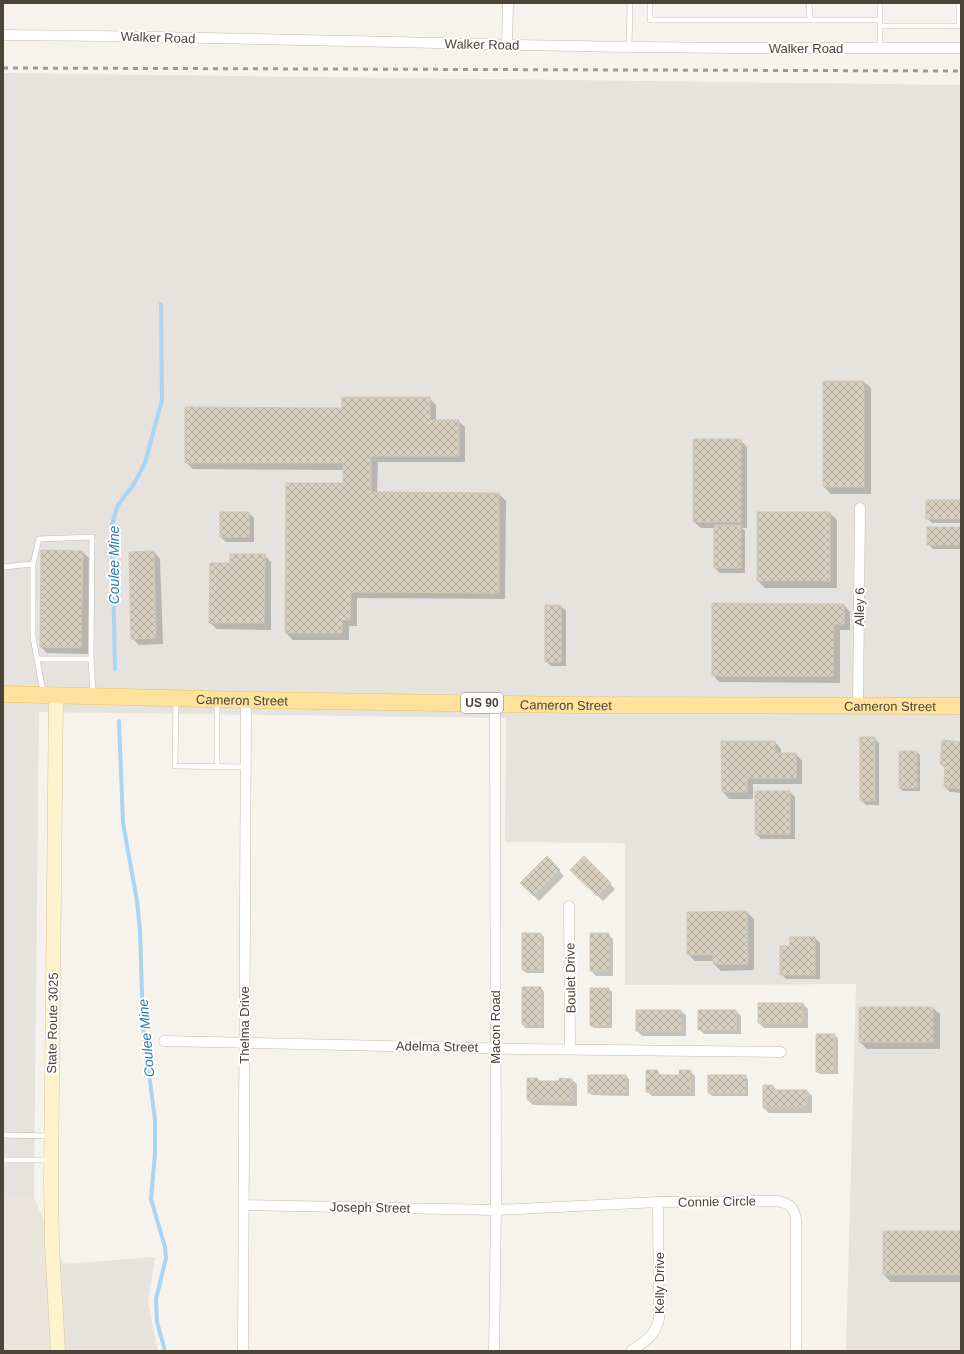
<svg xmlns="http://www.w3.org/2000/svg" width="964" height="1354" font-family="Helvetica,sans-serif">
<style>
.residential{fill:#eae5da}
.industrial{fill:#e6e2dd}
.shadow{fill:#0003}
.lines{fill:none;stroke-linecap:round;stroke-linejoin:round}
.stream{stroke:#a9d4f2;stroke-width:4}
.building{fill:url(#building-cross-hatch);stroke:#d3c7b4}
.lane-casing{stroke:#c2bbae;stroke-width:6}
.street-casing{stroke:#c2bbae;stroke-width:11}
.secondary-casing{stroke:#d6c79b;stroke-width:15}
.primary-casing{stroke:#e6c16a;stroke-width:17}
.lane{stroke:#fff;stroke-width:5}
.street{stroke:#fff;stroke-width:10}
.secondary{stroke:#fff3cd;stroke-width:14}
.primary{stroke:#ffe39c;stroke-width:16}
.rail{stroke:#9a9a9a;stroke-width:3;stroke-dasharray:5 5;stroke-linecap:butt}
.labels{text-anchor:middle;stroke-width:4;stroke-linejoin:round;paint-order:stroke}
.shield{fill:#fff;stroke:#817c74;stroke-width:1}
.shield-label{font-size:12px;font-weight:bold;fill:#4b4439}
.street-label{font-size:13px;fill:#4b4439;stroke:#fff}
.water-label{font-size:14px;font-style:italic;fill:#2e7ab2;stroke:#fff}
</style>
<defs>
<pattern id="building-cross-hatch" width="8" height="8" patternUnits="userSpaceOnUse"><rect width="8" height="8" fill="#d8cfc1"/><path d="M0 0l8 8M0 8l8-8" fill="none" stroke="#b1aa9e"/></pattern>
</defs>
<rect width="100%" height="100%" fill="#f6f3ec"/>
<path class="residential" d="M3,1198H34L63,1264V1351H3Z"/>
<path class="industrial" d="M3,73L961,85V1351H846L856,984L625,985V843L505,842L506,718L39,712L34,1198H3Z
M155,1257L148,1302L158,1351H63V1264Z"/>
<path class="shadow" d="M824,382H864L871,388V494H831L824,487Z
M429,398L436,405V421H458L465,427V462H378L377,493L499,494L506,501L505,599L357,598V626H349V640H293L286,633L344,484V470L193,469L186,462L343,409Z
M740,440L747,447V528H742L745,531V573H720L715,568V528H701L694,522Z
M961,501V523H932L927,518Z
M249,513L254,518V542H226L221,537Z
M758,513H830L837,520V588H765L758,581Z
M961,528V549H933L928,544Z
M83,552L89,558L88,654L47,653L41,647Z
M154,552L160,559L163,644L139,645L132,638Z
M264,555L271,562V630L217,629L210,623L231,564Z
M844,605L850,612V630H840V683L719,682L713,675Z
M561,606L566,611V666H551L546,661Z
M874,738L879,743V805H866L861,800Z
M775,742L781,749V754H796L802,761V784H753V799H729L723,792Z
M961,743V793L950,792L945,787L946,769L941,764Z
M900,752H917L920,755V791H903L900,788Z
M790,792L795,797V839H761L756,834Z
M547,858L564,876L539,901L521,883Z
M584,858L615,889L603,901L571,870Z
M747,912L754,919V970L721,971L714,964V961H695L688,954V913Z
M541,934L544,937V973H526L523,970Z
M608,934L613,939V976H596L591,971Z
M815,938L820,943V979H786L781,974L791,947Z
M541,988L544,992V1028H526L523,1025Z
M609,989L612,992V1028H594L591,1025Z
M803,1004L808,1009V1028H764L759,1023Z
M933,1008L940,1014V1049H867L860,1042Z
M681,1011L686,1015V1036H642L637,1031Z
M736,1011L741,1016V1034H704L699,1029Z
M834,1035L838,1038V1074H820L817,1071Z
M657,1071L662,1076H680L690,1071L695,1076V1096H652L647,1091Z
M626,1076L629,1079V1096L592,1095L589,1092Z
M745,1076L748,1079V1096H712L709,1093Z
M528,1079H538L540,1082H560L572,1080L577,1084V1106L533,1105L528,1100Z
M764,1086H773L778,1091H807L812,1096V1113H769L764,1108Z
M961,1232V1282H891L884,1275Z"/>
<g class="lines">
<path class="stream" d="M115,669L112,524L118,505L134,484L145,463L162,400L161,304
M119,721L123,823L137,901L140,930L143,1027L155,1120V1153L151,1199L165,1247L166,1258L156,1299L157,1322L165,1351"/>
</g>
<path class="building" d="M823,381H864V487H823Z
M342,397H430V420H459V456H371V492L499,493V593L351,592L350,620H342V633H285L286,483H343V463H185V407L342,408Z
M693,439H741V522H693Z
M926,500H961V519H926Z
M220,512H249V537H220Z
M757,512H830V581H757Z
M714,525H741V568H714Z
M927,527H961V545H927Z
M41,550L83,551L81,648L40,647Z
M154,551L156,638L131,639L129,552Z
M230,554H265L264,623H209L210,563H230Z
M712,603L844,604V624H834L833,676H712Z
M545,605H561V662H545Z
M860,737H875V801H860Z
M942,740L961,742V789L944,787L945,765L940,764Z
M721,741H775V753H796V778H747V792H722Z
M899,751H917V788H899Z
M755,791H790V834H755Z
M547,856L560,870L534,896L520,883Z
M584,856L611,883L597,896L570,870Z
M747,911L748,964H713V955H687V912Z
M522,933H541V970H522Z
M590,933H609V971H590Z
M790,937H815V975H780V946H790Z
M522,987H541V1025H522Z
M590,988H609V1026H590Z
M758,1003H803V1023H758Z
M859,1007H933V1042H859Z
M636,1010H681V1031H636Z
M698,1010H736V1030H698Z
M816,1034H835V1072H816Z
M646,1070H658V1075H679V1070H691V1092H646Z
M588,1075H626V1093H588Z
M708,1075H746L745,1093H708Z
M527,1078H538V1081H559V1078L572,1079V1101L527,1100Z
M763,1085H773V1090H807V1108H763Z
M883,1231H961V1275H883Z"/>
<g class="lines">
<g class="lane-casing">
<path id="lane" d="M650,3V20H810
M809,3L810,20H880V3
M880,23V48
M880,26H959V3
M629,47L630,3
M33,564L39,539L92,537L91,659
M3,567L33,564V637L43,692
M37,659H91L93,694
M176,701L175,766L246,767
M217,767V702
M3,1135L50,1136
M3,1160H50"/>
</g>
<g class="street-casing">
<path id="street" d="M3,35C196,36 388,43 581,46C707,49 834,48 961,48
M507,45L508,3
M858,706L860,508
M569,906L570,1049
M164,1041L517,1049L781,1052
M244,1205L496,1210L658,1202L776,1201C789,1203 794,1206 796,1220V1351
M243,1351L246,700
M494,1351L496,1210L495,704
M631,1351C645,1342 655,1336 659,1319L658,1202"/>
</g>
<g class="secondary-casing">
<path id="secondary" d="M56,695L51,1181L52,1245L58,1351"/>
</g>
<g class="primary-casing">
<g id="primary">
<path id="s1" d="M3,694L246,700L576,705L961,706"/>
</g>
</g>
<use href="#lane" class="lane"/>
<use href="#street" class="street"/>
<use href="#secondary" class="secondary"/>
<use href="#primary" class="primary"/>
<path class="rail" d="M3,68L961,71"/>
</g>
<g class="labels">
<rect class="shield" x="461" y="693" width="42" height="20" rx="3"/>
<g class="shield-label">
<text x="482" y="707">US 90</text>
</g>
<g class="street-label">
<text transform="translate(158 37) rotate(2)" y="5">Walker Road</text>
<text transform="translate(482 44) rotate(1)" y="5">Walker Road</text>
<text x="806" y="53">Walker Road</text>
<text transform="translate(859 607) rotate(-89)" y="5">Alley 6</text>
<text dy="5" stroke="none"><textPath href="#s1" startOffset="239">Cameron Street</textPath></text>
<text dy="5" stroke="none"><textPath href="#s1" startOffset="563">Cameron Street</textPath></text>
<text dy="5" stroke="none"><textPath href="#s1" startOffset="887">Cameron Street</textPath></text>
<text transform="translate(570 978) rotate(-91)" y="5">Boulet Drive</text>
<text transform="translate(52 1023) rotate(-89)" y="5">State Route 3025</text>
<text transform="translate(244 1025) rotate(-90)" y="5">Thelma Drive</text>
<text transform="translate(495 1027) rotate(-90)" y="5">Macon Road</text>
<text transform="translate(437 1046) rotate(1)" y="5">Adelma Street</text>
<text transform="translate(717 1201) rotate(-1)" y="5">Connie Circle</text>
<text transform="translate(370 1207) rotate(1)" y="5">Joseph Street</text>
<text transform="translate(659 1283) rotate(-90)" y="5">Kelly Drive</text>
</g>
<g class="water-label">
<text transform="translate(114 565) rotate(-90)" y="5">Coulee Mine</text>
<text transform="translate(146 1038) rotate(-95)" y="5">Coulee Mine</text>
</g>
</g>
<rect width="964" height="1354" fill="none" stroke="#4b4439" stroke-width="8"/>
</svg>
